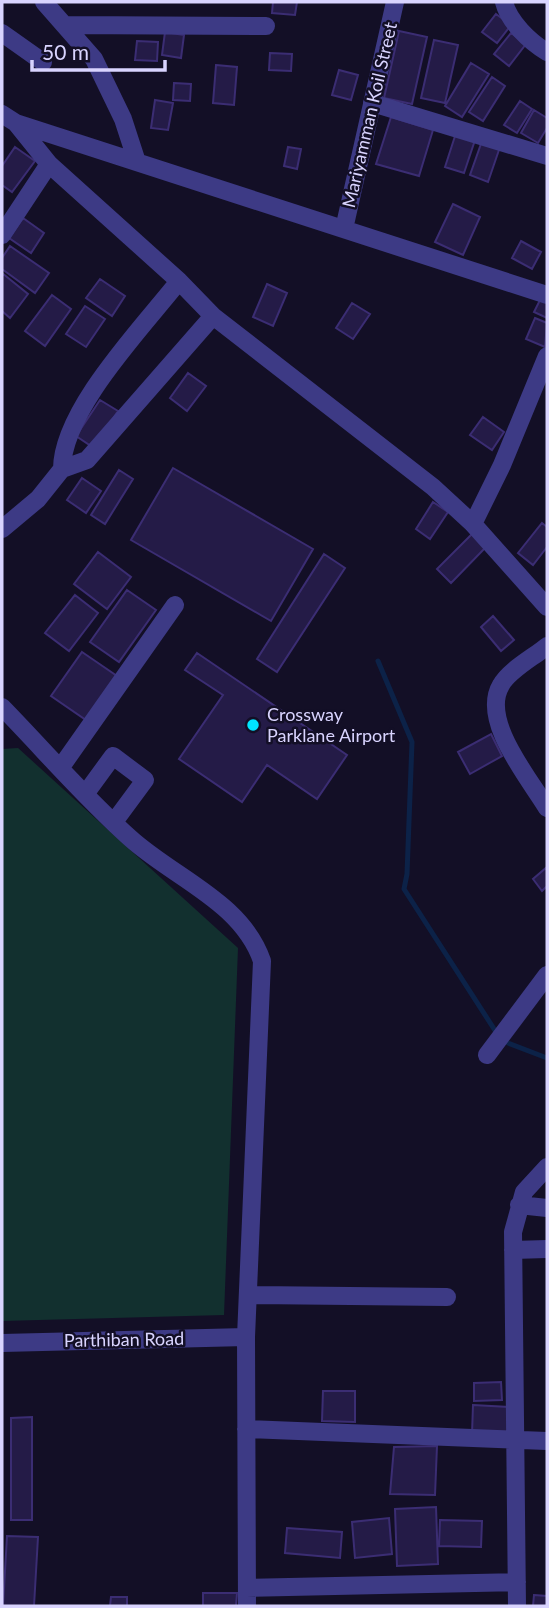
<svg xmlns="http://www.w3.org/2000/svg" width="549" height="1608" font-family="Lato,sans-serif">
<style>
.green{fill:#12302f}
.lines{fill:none;stroke-linecap:round;stroke-linejoin:round}
.stream{stroke:#0c2248;stroke-width:5}
.building{fill:#241b47;stroke:#3b2d73;stroke-width:2}
.minor{stroke:#3d3a85;stroke-width:18}
.poi-dot{fill:#00e5ff;stroke:#130f26;stroke-width:2.5}
.labels{text-anchor:middle;stroke-width:5;stroke-linejoin:round;paint-order:stroke}
.street-label{font-size:18px;fill:#d9d4ff;stroke:#130f26}
.poi-label{font-size:18px;fill:#d9d4ff;stroke:#130f26;text-anchor:start}
</style>
<rect width="100%" height="100%" fill="#130f26"/>
<path class="green" d="M18,748L238,948L224,1315L2,1321V749Z"/>
<g class="lines">
<path class="stream" d="M378,661L412,742L407,874L404,889L496,1032
M508,1043L547,1058"/>
</g>
<path class="building" d="M273,2H297L295,15L272,13Z
M496,14L511,25L497,43L482,32Z
M399,31L427,37L412,104L384,98Z
M165,32L184,35L181,58L162,55Z
M511,33L526,44L509,66L494,54Z
M434,40L458,45L445,103L421,98Z
M137,41L158,42L157,61L135,60Z
M270,53L292,54L291,71L269,70Z
M471,63L489,74L462,117L445,106Z
M216,65L237,67L234,105L213,103Z
M339,70L358,75L351,100L332,95Z
M492,77L505,86L483,121L469,112Z
M174,83L191,84L190,101L173,100Z
M155,100L173,103L168,130L151,128Z
M520,101L532,109L517,133L504,125Z
M534,110L547,118V128L538,143L521,133Z
M391,117L433,130L419,176L376,164Z
M456,133L475,140L464,173L445,167Z
M482,141L500,147L488,182L470,175Z
M15,147L35,161L12,192L2,185V166Z
M288,147L301,149L297,169L284,166Z
M453,204L480,217L463,255L435,242Z
M23,218L44,233L31,253L9,238Z
M521,241L541,252L532,269L512,258Z
M10,246L49,273L35,293L2,269V258Z
M2,273L28,294L10,318L2,311Z
M100,279L125,296L112,316L86,298Z
M267,284L287,293L273,326L253,317Z
M543,294L547,296V318L534,312Z
M52,295L71,309L45,346L25,331Z
M352,303L370,314L353,339L336,328Z
M85,306L105,319L86,347L66,334Z
M535,318L547,323L545,347L526,339Z
M188,373L206,386L187,411L170,398Z
M100,400L118,411L94,448L76,436Z
M483,417L504,432L492,450L470,435Z
M173,468L313,549L271,621L131,540Z
M119,470L133,479L105,524L91,515Z
M82,478L101,491L86,513L67,500Z
M433,502L448,512L430,539L416,529Z
M542,523L547,527V547L533,565L518,553Z
M474,532L487,546L451,583L437,569Z
M98,552L131,577L107,609L74,584Z
M324,554L345,568L277,672L257,659Z
M127,590L156,610L119,662L90,642Z
M75,595L98,613L69,651L45,633Z
M493,616L514,640L501,651L481,627Z
M82,652L117,676L86,720L51,696Z
M197,653L347,755L317,799L267,765L242,802L179,759L223,695L185,670Z
M491,734L502,756L470,774L458,752Z
M547,867V886L542,891L533,879Z
M501,1382L502,1400L474,1401V1383Z
M323,1391H355V1422L322,1421Z
M473,1405L509,1407L508,1435L472,1434Z
M32,1417V1520H11V1418Z
M437,1446L435,1495L390,1494L394,1447Z
M436,1507L438,1564L397,1566L395,1509Z
M389,1518L392,1554L355,1558L352,1522Z
M440,1520L482,1521L481,1547L439,1546Z
M287,1528L342,1532L340,1558L285,1553Z
M7,1536L38,1537L34,1606H3Z
M203,1593H237L236,1606H203Z
M534,1595L547,1596V1606H533Z
M111,1597H127V1606H110Z"/>
<g class="lines">
<path class="minor" d="M44,2L94,59L123,119L137,162
M504,2C509,22 530,42 547,52
M65,25L266,26
M2,33L43,62
M372,103L547,156
M2,114L16,123L49,164L179,281L213,316L433,487L473,524L547,607
M16,123L547,295
M344,229L395,2
M2,235L49,164
M62,469C62,410 143,327 179,281
M473,524L502,465L547,356
M2,529L38,499L62,469L87,460L213,316
M547,646C534,657 509,670 501,685C480,720 529,778 547,808
M2,707C44,750 85,798 130,838C174,878 242,902 262,961L246,1337L247,1606
M61,767L175,605
M86,793L113,756L145,780L114,822
M487,1055L547,975
M519,1205L547,1208
M513,1250L547,1249
M248,1295L447,1297
M2,1343L246,1337
M246,1429L547,1441
M247,1588L517,1582
M517,1606L513,1232L524,1192L547,1167"/>
</g>
<circle class="poi-dot" cx="253" cy="725" r="7"/>
<g class="labels">
<g class="street-label">
<text transform="translate(370 115) rotate(-77)" y="6">Mariyamman Koil Street</text>
<text transform="translate(124 1340) rotate(-1)" y="6">Parthiban Road</text>
</g>
<g class="poi-label">
<text x="267" y="721">Crossway<tspan x="267" dy="21">Parklane Airport</tspan></text>
</g>
</g>
<rect width="549" height="1608" fill="none" stroke="#d9d4ff" stroke-width="7"/>
<path d="M32 60v10h133v-10" fill="none" stroke="#d9d4ff" stroke-width="3.5"/>
<text x="42" y="60" font-size="21" fill="#d9d4ff" stroke="#130f26" stroke-width="5" paint-order="stroke">50 m</text>
</svg>
